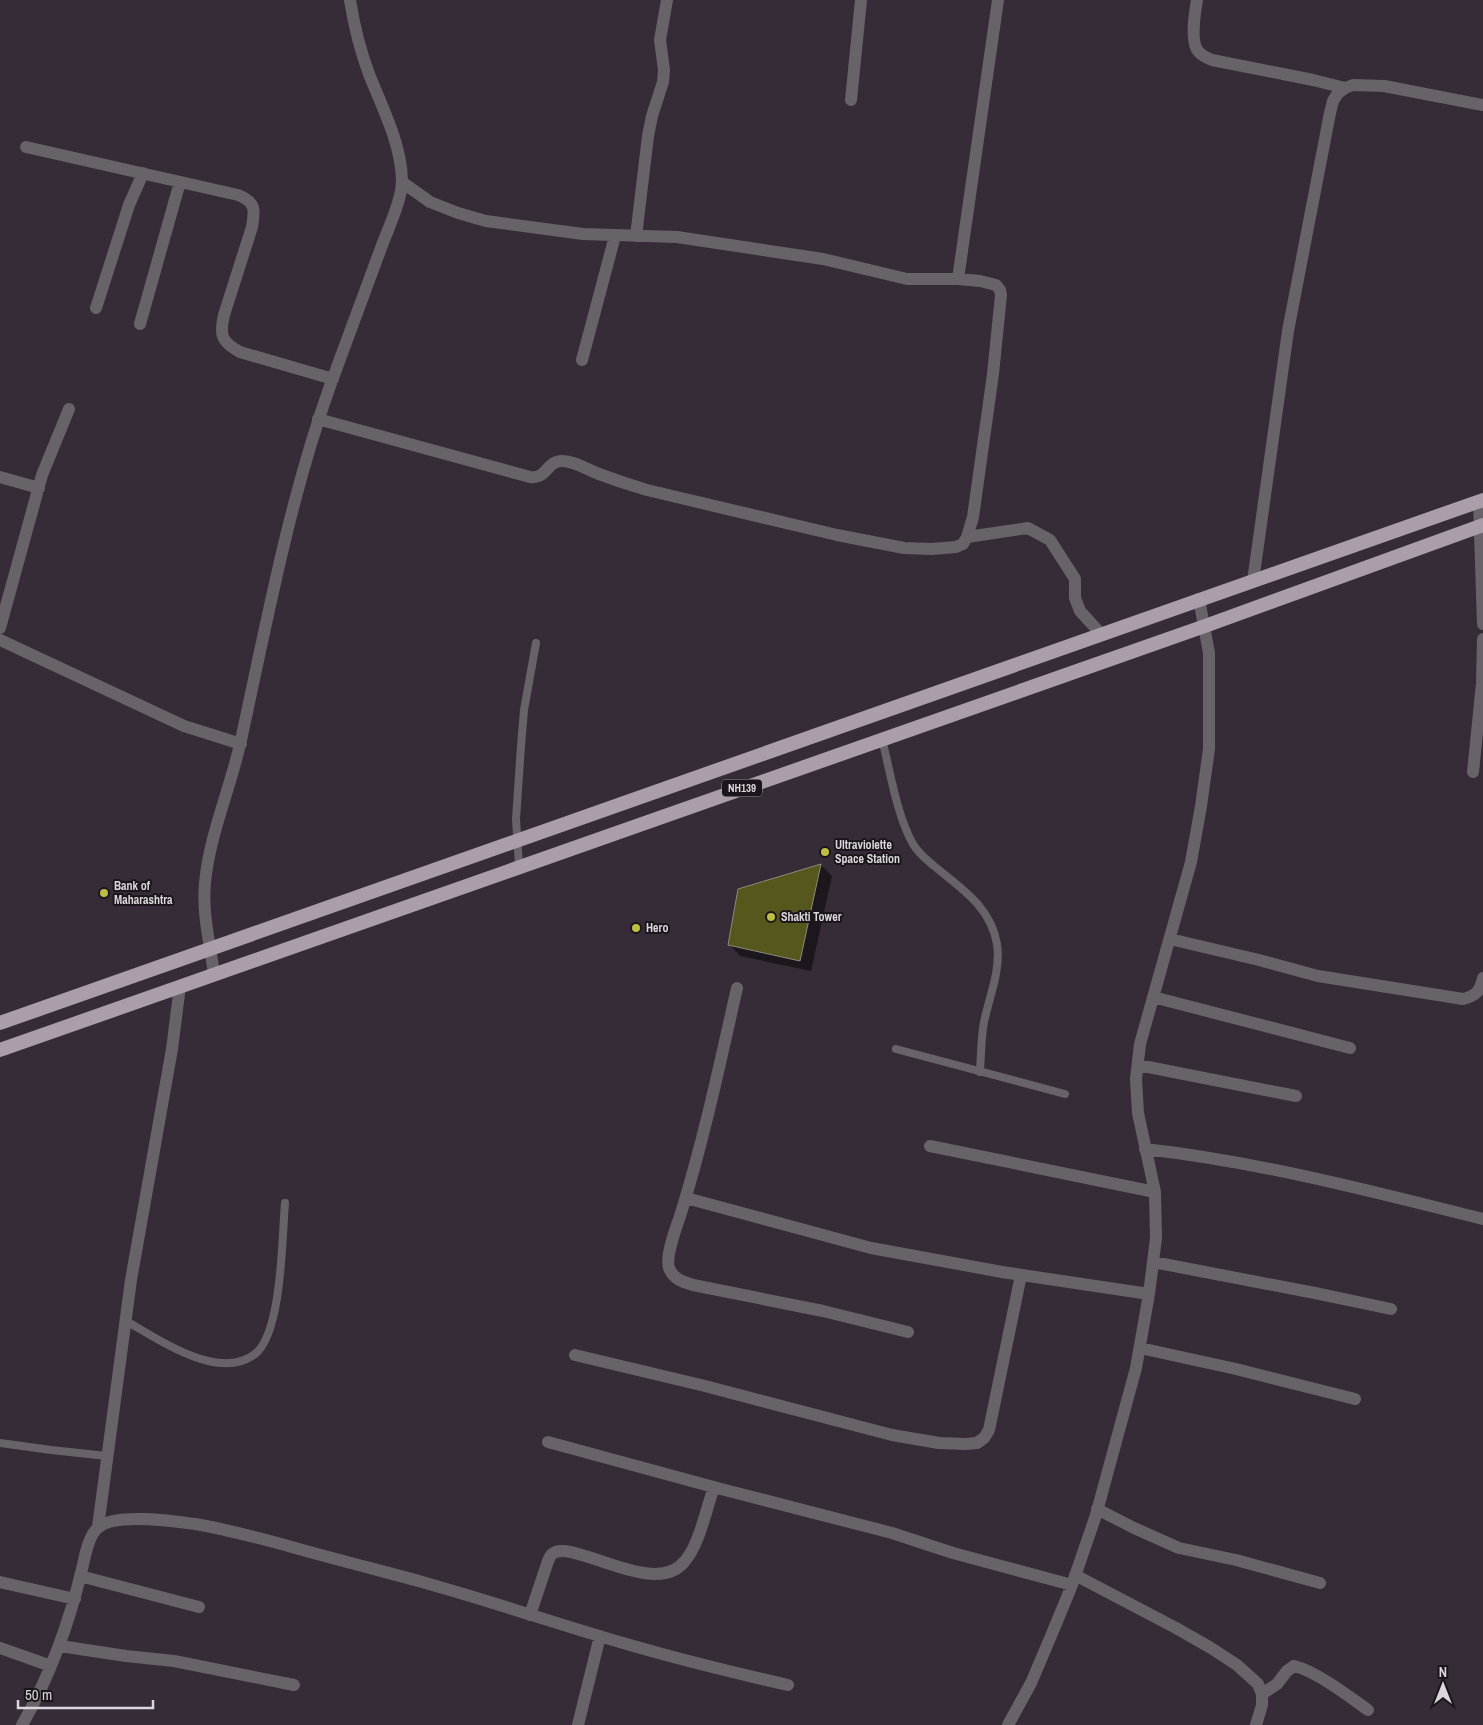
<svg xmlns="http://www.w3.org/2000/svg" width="1483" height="1725" font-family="'Archivo Narrow',sans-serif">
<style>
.shadow{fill:#0007}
.building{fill:#55571c;stroke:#8b8c7c}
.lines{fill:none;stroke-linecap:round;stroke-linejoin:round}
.service{stroke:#686368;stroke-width:8}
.minor{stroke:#686368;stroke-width:12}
.trunk{stroke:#a99eaa;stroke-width:14}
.poi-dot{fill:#bcbf44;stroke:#1b161b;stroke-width:2}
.labels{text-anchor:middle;stroke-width:4;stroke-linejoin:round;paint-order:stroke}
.shield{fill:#1b161b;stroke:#a29ca3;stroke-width:1}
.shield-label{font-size:11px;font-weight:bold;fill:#dcd6dd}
.poi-label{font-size:12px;font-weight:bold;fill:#dcd6dd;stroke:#1b161b;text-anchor:start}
</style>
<rect width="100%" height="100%" fill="#362c37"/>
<path class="shadow" d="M821,865L832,876L811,971L740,956L729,944Z"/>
<path class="building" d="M821,864L800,961L728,945L738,889Z"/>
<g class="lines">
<path class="service" d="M882,739C890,771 897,816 913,844C918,853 927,860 934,866C961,888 991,907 997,944C1001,971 989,997 984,1022C981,1038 981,1056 980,1072
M519,866L516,819L521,746L524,710L536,643
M896,1049L1065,1094
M126,1321C151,1335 179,1354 208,1361C225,1365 241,1365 255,1354C282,1333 282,1237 285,1203
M0,1443L51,1450L107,1456"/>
<path class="minor" d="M1197,0C1195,12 1190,41 1198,51C1202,56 1207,58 1212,60L1313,80L1345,88
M851,100L861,0
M26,147L238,195C256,202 255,210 252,227L224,315C219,336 222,342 240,352L333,379
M636,236L648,136L652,116L663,82L664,70L660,40L667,0
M958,279L998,0
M96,308L129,205L143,173
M140,324L180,182
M582,360L615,236
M318,419L530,477C548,479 546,461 562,461C575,461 588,470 599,474C615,480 630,485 647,490L837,535L904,548L932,549L956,547L963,544L967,537L973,517L993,374L1001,295L1000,290L996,285L980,281L958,279H907L823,259L677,237L583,234L486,221L458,213L430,202L402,182
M0,477L39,488
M1479,502L1483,624
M967,537L1028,528L1050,540L1075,579V598L1080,611L1101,634
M1253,581L1288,331L1330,113L1333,101L1338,93L1345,88L1353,85L1384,86L1483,105
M0,628L42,475L69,409
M0,640L184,726L241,744
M1473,772L1482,683L1483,639
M1170,939L1259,960L1318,976L1463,999C1476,996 1480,991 1483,978
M214,974C210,944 202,913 205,883C209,836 231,787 241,740C267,621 289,501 330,386C347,340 364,294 381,248C388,229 402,200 402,180C401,143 382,107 369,74C360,50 354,25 350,0
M737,988C720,1063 704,1139 681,1213C677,1226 665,1255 669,1268C673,1279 683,1282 693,1285L823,1311L908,1332
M1153,997L1350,1048
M1138,1065L1296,1096
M930,1146L1155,1192
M1145,1149C1260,1162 1371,1191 1483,1219
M686,1198L871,1248L1002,1272L1149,1294
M1153,1262L1315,1293L1391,1309
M1140,1348L1236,1369L1355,1399
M575,1355L705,1386L892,1435L939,1443L966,1444L977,1443L984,1438L989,1430L1021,1275
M548,1442L721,1489L892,1533L953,1553L1072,1585
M1097,1509L1134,1528L1179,1548L1236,1560L1320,1583
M98,1527L131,1280L172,1049L180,986
M1075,1575L1176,1628L1211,1648L1237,1665L1258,1684L1262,1694V1705L1256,1725
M80,1576L199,1607
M0,1582L75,1599
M530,1615L548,1561C549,1559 550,1556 552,1554C572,1537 655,1600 685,1561C700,1543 706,1509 714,1487
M60,1646L126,1656L174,1661L294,1685
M0,1648L51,1666
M1262,1694L1277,1684L1287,1671L1294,1666C1316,1671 1350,1697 1368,1710
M22,1725C50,1676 69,1624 82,1569C85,1557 88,1535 99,1527C116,1513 173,1521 195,1524C238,1531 280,1544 321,1555C357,1565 394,1574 429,1584C497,1603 563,1626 630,1645C682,1660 735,1673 788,1685
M578,1725L600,1636
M1008,1725L1031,1683L1051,1636L1072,1585L1096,1515L1136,1368L1149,1294L1156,1238L1155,1192L1138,1113L1136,1079L1140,1044L1191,862L1201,806L1209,749V653L1199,599"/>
<path class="trunk" d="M0,1023L1483,500
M0,1050L1205,626L1483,525"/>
</g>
<g class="poi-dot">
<circle cx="825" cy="852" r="5"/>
<circle cx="104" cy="893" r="5"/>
<circle cx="771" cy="917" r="5"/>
<circle cx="636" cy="928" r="5"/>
</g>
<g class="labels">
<rect class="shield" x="722" y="779.5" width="40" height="17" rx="4"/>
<g class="shield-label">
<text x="742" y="792">NH139</text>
</g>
<g class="poi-label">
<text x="835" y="849">Ultraviolette<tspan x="835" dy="14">Space Station</tspan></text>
<text x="114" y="890">Bank of<tspan x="114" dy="14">Maharashtra</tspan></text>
<text x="781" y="921">Shakti Tower</text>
<text x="646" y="932">Hero</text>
</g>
</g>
<g transform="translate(1443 1685)" stroke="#1b161b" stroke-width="4" paint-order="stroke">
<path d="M0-4L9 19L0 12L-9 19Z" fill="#dcd6dd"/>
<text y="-8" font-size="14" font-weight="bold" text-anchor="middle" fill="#dcd6dd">N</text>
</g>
<path d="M18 1700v8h135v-8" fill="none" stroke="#dcd6dd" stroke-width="2.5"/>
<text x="25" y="1700" font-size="15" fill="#dcd6dd" stroke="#1b161b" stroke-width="4" paint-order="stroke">50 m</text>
</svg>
